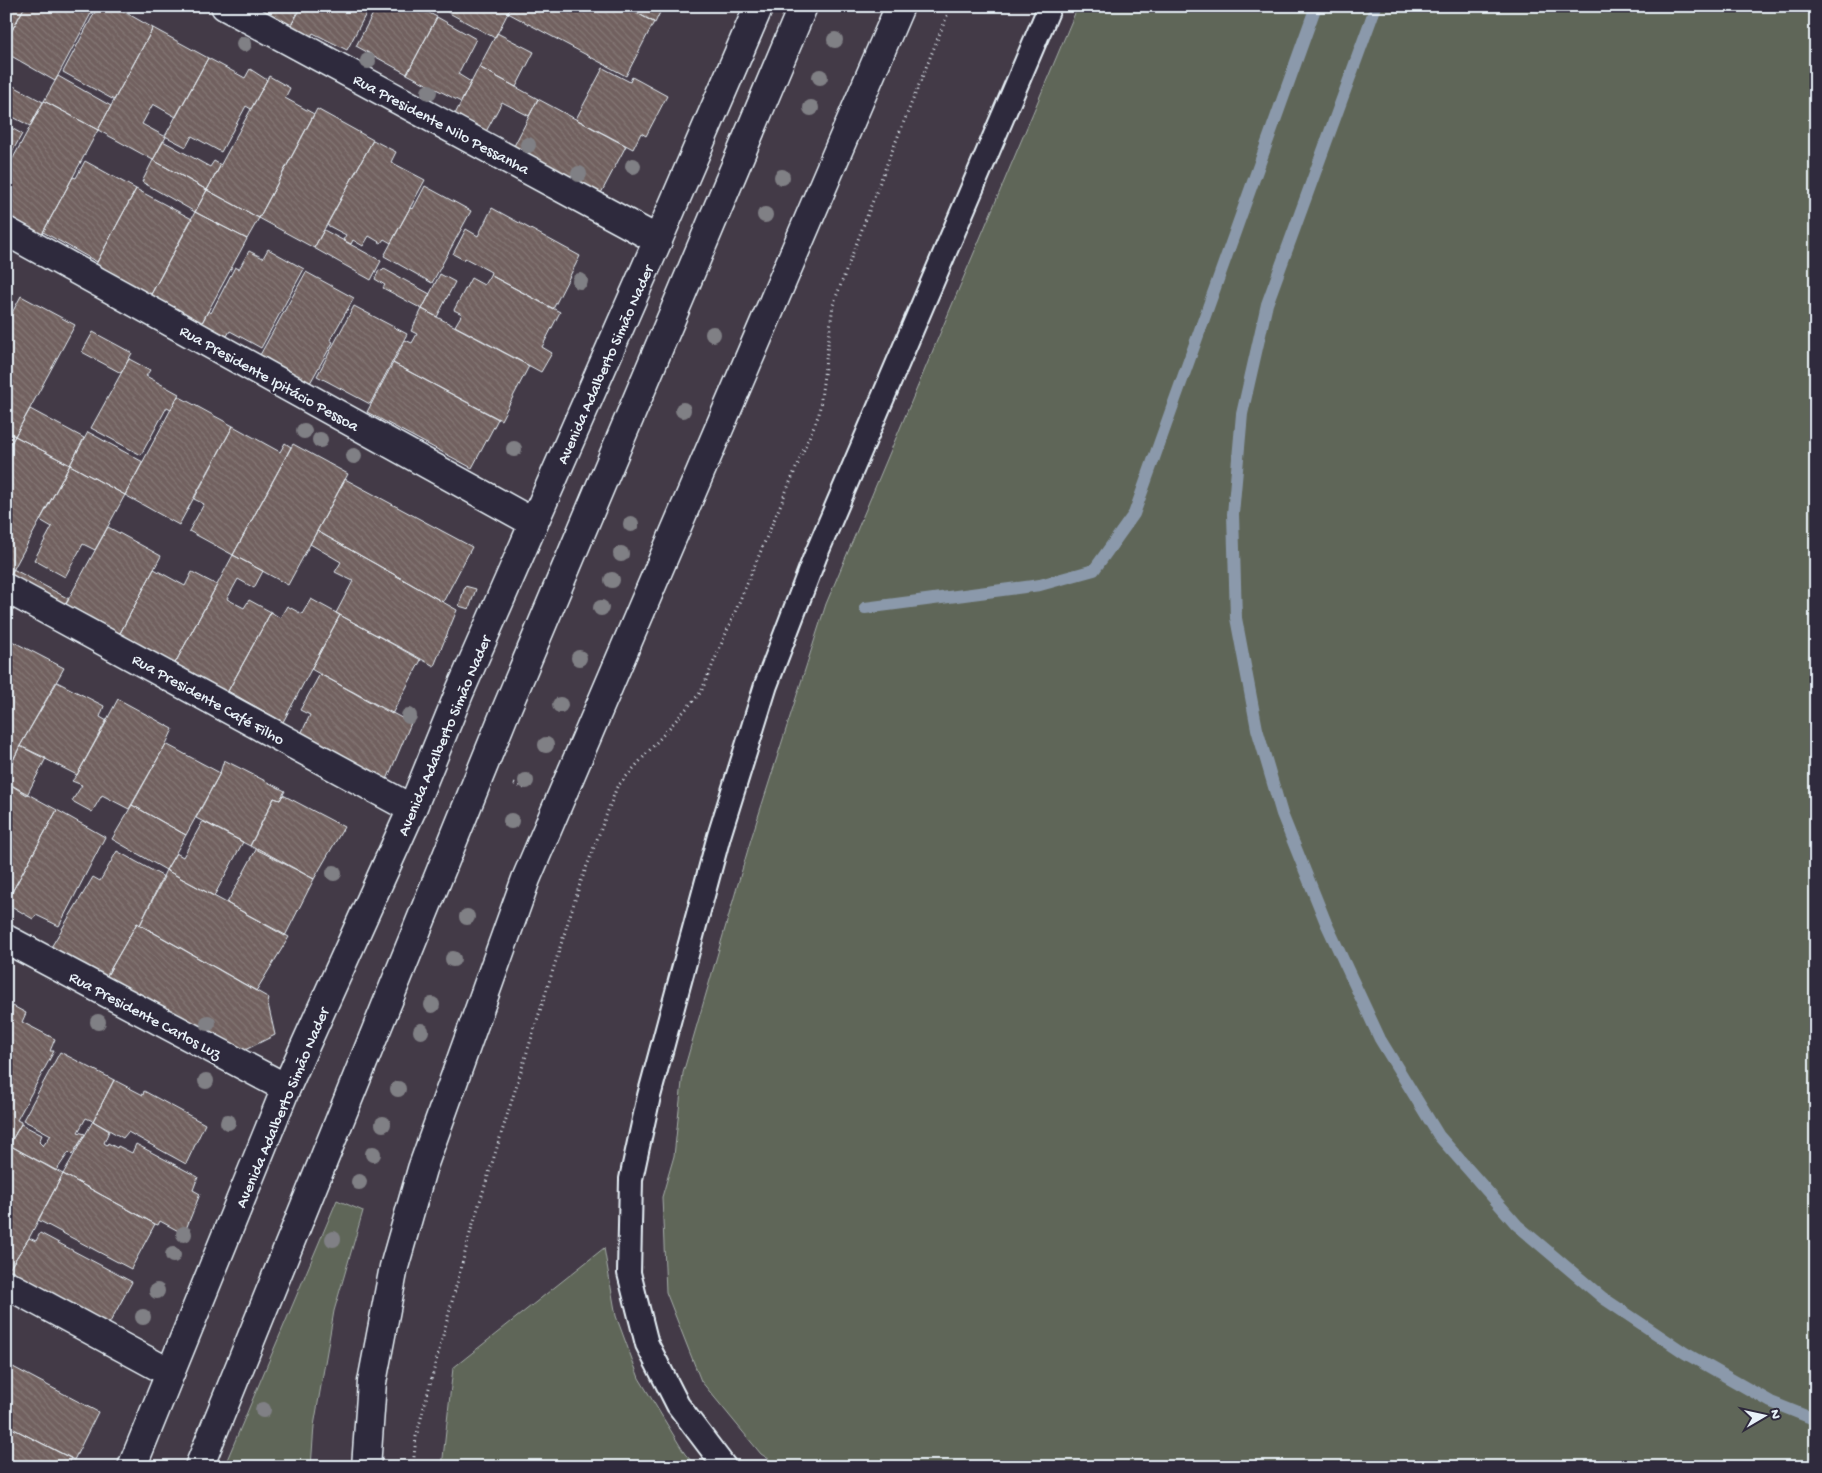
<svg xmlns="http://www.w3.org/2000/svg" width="1822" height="1473" font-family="'Gochi Hand',sans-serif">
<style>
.green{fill:#5f6659;stroke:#a4aca8}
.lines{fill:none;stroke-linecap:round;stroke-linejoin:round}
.stream{stroke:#8b99ab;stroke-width:12}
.building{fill:url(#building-back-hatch);stroke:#e8f1f8}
.service-casing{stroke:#e8f1f8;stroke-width:26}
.minor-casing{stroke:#e8f1f8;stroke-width:31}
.tertiary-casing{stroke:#e8f1f8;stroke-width:31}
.secondary-casing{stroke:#e8f1f8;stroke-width:31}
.path{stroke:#e8f1f8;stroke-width:3;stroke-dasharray:1 4;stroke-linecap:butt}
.service{stroke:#2f2a3d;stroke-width:22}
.minor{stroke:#2f2a3d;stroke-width:28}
.tertiary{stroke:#2f2a3d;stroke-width:28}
.secondary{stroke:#2f2a3d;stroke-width:28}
.tree{fill:#808085}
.labels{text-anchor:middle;stroke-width:4.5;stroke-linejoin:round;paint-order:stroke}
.street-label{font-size:16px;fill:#e8f1f8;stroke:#2f2a3d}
</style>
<defs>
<pattern id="building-back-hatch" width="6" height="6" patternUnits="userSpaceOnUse" patternTransform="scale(1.25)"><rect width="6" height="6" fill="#71615e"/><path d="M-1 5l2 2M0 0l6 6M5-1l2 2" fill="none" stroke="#857876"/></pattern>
</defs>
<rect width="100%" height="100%" fill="#433a47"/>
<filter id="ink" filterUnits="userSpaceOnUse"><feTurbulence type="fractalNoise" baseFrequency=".02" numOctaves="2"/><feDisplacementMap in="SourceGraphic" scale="10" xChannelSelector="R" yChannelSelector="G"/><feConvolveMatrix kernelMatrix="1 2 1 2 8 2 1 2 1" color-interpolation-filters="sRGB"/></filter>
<g filter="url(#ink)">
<path class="green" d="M1078,6H1816V1467H781L761,1454L701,1381L666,1292L662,1197L674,1156L683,1073L751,839L826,604Z
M337,1200L363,1211L334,1311L314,1426L311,1467H224Z
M604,1248L616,1316L639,1378L685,1454L697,1467H442L453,1368Z"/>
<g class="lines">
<path class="stream" d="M1376,6L1267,304L1242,414L1233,514L1236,618L1257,729L1282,814L1326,923L1380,1039L1439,1136L1517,1225L1603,1298L1685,1353L1771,1402L1816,1420
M865,608L1040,585L1094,570L1134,514L1316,6"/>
</g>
<path class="building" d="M6,6H25L10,34L6,32Z
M25,6H95L55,81L6,53V41Z
M98,6H114L153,28L114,100L63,72Z
M248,6H301L287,33Z
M307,6H370L347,50L313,33L307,44L287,33L300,10L304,12Z
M377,6H395L400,9L402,6H416L437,17L407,74L356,46Z
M442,6H504L510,9L495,38L440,8Z
M511,6H624L654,22L626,76L508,13Z
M624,6H663L655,23Z
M437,17L476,39L458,74L471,82L461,102L407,74Z
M153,28L208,58L176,117L153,104L142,124L166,137L153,160L98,130Z
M497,33L534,52L516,87L479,67Z
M208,58L245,78L250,69L267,80L251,109L246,106L221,152L192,136L186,147L165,136Z
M479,67L538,99L529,116L502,102L482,139L451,122Z
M603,68L630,82L632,77L667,96L646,136L641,133L633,149L576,119Z
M58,76L111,106L98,130L44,101Z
M269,76L290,88L285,98L314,114L259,218L207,190Z
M6,82L43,102L30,126L11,116L6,123Z
M538,99L626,146L599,197L512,150Z
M44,101L98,130L39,240L6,222V171Z
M317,109L373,140L314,248L259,218Z
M6,125L22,134L6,163Z
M373,140L396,152L391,162L425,180L391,243L384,239L381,243L369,236L363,246L353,240L351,244L343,240L346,235L327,225Z
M163,141L210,167L214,161L221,165L207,190L153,160Z
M153,160L207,190L195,212L142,182Z
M85,161L136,189L97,262L43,232L73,177L76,178Z
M425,186L471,211L432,283L384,256L410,208L413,209Z
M136,189L192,219L148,300L93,270Z
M207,190L259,218L247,239L195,212Z
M492,208L580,256L553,309L490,275L491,272L465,258L464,260L453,254L466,229L478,236Z
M195,212L247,239L199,328L148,300Z
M324,230L381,261L371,280L314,248Z
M268,249L304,269L261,348L230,331L227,336L202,323L208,311L211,313L235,267L239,269L249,251L263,258Z
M384,269L430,294L422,309L383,288L385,285L375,279L379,270L382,271Z
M306,272L354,298L330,340L333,342L310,383L260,355Z
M440,274L455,282L437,317L422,309Z
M490,275L560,312L542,347L552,353L541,372L455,326L462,314L454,310L471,278L484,285Z
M21,296L75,325L15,436L6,431V324Z
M354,306L407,334L370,404L317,376Z
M6,308L13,312L6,324Z
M422,309L529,366L501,420L393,363L405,340L412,343L417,334L411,331Z
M93,332L132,353L121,373L82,352Z
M129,359L150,370L146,376L179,394L171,409L167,407L141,455L91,428Z
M393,363L498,419L472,468L367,412Z
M178,396L233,426L179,525L125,495Z
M30,409L84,438L70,465L15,436Z
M233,426L280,452L285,443L291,447L233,555L189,531L204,504L194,499Z
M6,431L15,436L6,452Z
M88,432L143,462L125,495L70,465Z
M15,436L70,465L10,576L6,574V452Z
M293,444L348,474L288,585L233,555Z
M70,465L125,495L95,550L83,544L65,577L34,560L52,527L40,520Z
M345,479L472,547L443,602L317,531Z
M108,527L161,556L118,637L64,607Z
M317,531L457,610L434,666L336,613L353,581L335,572L341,562L310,544Z
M233,555L263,571L254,588L238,579L227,599L244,608L249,600L271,612L226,695L173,667Z
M13,569L69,599L64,608L9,578Z
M154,569L185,586L192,572L217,585L173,667L118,637Z
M465,586L476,589L469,609L459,606Z
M311,599L340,615L283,722L228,691L271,612L280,618L287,606L302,614Z
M340,615L421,660L392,714L311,669Z
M10,640L64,668L20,746L6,775V644Z
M320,674L411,723L386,782L301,734L310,715L300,710Z
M57,682L104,706L100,717L107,721L77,775L20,746Z
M118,699L173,729L166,744L129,809L102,795L92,812L72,801L82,785L72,781L77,775Z
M166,744L220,773L186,835L132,805Z
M20,746L46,758L27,795L6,782V775Z
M224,760L285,791L280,800L274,798L250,846L196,818L220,773Z
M6,782L57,810L6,903Z
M283,795L344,827L314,879L250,846L274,798L280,800Z
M132,805L186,835L166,870L112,839Z
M57,810L105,837L59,926L36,915L33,919L6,903Z
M203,821L243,842L214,896L166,870L176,853L183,857Z
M257,848L314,879L285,936L227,903Z
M117,851L164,877L140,925L137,923L105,979L50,949L93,877L100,881Z
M166,870L289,937L256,991L140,925Z
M137,923L269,998L268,1004L275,1035L237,1054L105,979Z
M13,1006L26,1013L22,1022L55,1039L50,1051H54L17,1120L21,1122V1124L9,1145L6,1143V1043L11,1035L6,1032V1018Z
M60,1052L114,1080L93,1121L86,1118L78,1132L85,1134L72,1155L69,1152L56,1171L9,1145L21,1124L42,1135L39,1142L43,1146L51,1135L23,1120Z
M114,1080L143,1095L144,1091L205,1124L186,1164L128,1132L123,1138L93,1121Z
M93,1121L109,1131L104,1143L107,1145L108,1143L117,1148L118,1146L132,1153L136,1144L198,1177L193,1190L200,1194L184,1234L160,1221L158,1225L155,1224L63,1174Z
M9,1145L63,1174L29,1238L6,1274V1149Z
M63,1174L155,1224L131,1269L38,1220Z
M40,1233L132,1282L103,1335L6,1274L29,1238L36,1241Z
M13,1367L98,1412L74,1460L6,1425V1380Z
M6,1425L71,1458L66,1467H6Z"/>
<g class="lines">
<g class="service-casing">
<path id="service" d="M725,1467L678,1405L647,1344L629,1273L631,1179L649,1096L719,836L766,685L815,557L1050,6"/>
</g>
<g class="minor-casing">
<path id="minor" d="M225,6L658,240
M6,231L534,523
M6,588L412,809
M6,939L286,1088
M6,1284L170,1373"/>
</g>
<g class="tertiary-casing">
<path id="tertiary" d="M132,1467L286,1088L412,809L460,691L658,240L759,6"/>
</g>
<g class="secondary-casing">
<path id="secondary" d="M199,1467L504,715L803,6
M366,1467L372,1382L394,1267L422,1169L526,879L900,6"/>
</g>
<path class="path" d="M514,784L527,789
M413,1467L416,1437L471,1230L580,884L617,787L701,692L819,414L833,305L890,156L951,6"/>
<use href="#service" class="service"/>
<use href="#minor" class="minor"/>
<use href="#tertiary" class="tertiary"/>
<use href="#secondary" class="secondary"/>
</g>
<g class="tree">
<circle cx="835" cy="40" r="8"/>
<circle cx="244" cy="44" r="8"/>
<circle cx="368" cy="61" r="8"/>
<circle cx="820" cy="77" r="8"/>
<circle cx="429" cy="92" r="8"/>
<circle cx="811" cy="108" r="8"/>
<circle cx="528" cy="145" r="8"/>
<circle cx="633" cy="166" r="8"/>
<circle cx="579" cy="174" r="8"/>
<circle cx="782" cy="177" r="8"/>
<circle cx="765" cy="215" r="8"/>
<circle cx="580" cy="281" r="8"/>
<circle cx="713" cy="334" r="8"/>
<circle cx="683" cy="410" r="8"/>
<circle cx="304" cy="431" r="8"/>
<circle cx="320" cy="440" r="8"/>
<circle cx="514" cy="449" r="8"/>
<circle cx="354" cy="456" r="8"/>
<circle cx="631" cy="524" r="8"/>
<circle cx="621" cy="554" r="8"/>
<circle cx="612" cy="580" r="8"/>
<circle cx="601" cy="608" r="8"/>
<circle cx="579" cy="658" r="8"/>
<circle cx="560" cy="705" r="8"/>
<circle cx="409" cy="716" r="8"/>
<circle cx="546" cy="745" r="8"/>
<circle cx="526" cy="781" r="8"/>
<circle cx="511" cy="821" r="8"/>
<circle cx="334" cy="873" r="8"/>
<circle cx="467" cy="917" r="8"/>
<circle cx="453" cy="959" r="8"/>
<circle cx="432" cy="1005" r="8"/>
<circle cx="98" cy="1022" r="8"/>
<circle cx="208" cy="1023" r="8"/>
<circle cx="421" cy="1031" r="8"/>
<circle cx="206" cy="1081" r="8"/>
<circle cx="398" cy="1089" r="8"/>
<circle cx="228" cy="1122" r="8"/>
<circle cx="383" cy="1124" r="8"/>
<circle cx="373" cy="1154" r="8"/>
<circle cx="359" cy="1182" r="8"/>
<circle cx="184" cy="1234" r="8"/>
<circle cx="333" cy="1239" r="8"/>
<circle cx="173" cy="1255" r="8"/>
<circle cx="157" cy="1291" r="8"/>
<circle cx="143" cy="1317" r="8"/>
<circle cx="263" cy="1410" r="8"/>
</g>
</g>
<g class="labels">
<g class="street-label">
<text transform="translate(442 123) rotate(28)" y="6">Rua Presidente Nilo Pessanha</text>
<text transform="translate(604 364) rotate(-66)" y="6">Avenida Adalberto Simão Nader</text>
<text transform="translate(270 377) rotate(29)" y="6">Rua Presidente Ipitácio Pessoa</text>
<text transform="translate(209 698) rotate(29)" y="6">Rua Presidente Café Filho</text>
<text transform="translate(443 735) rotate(-67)" y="6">Avenida Adalberto Simão Nader</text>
<text transform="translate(146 1014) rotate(28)" y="6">Rua Presidente Carlos Luz</text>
<text transform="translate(281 1107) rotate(-67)" y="6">Avenida Adalberto Simão Nader</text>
</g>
</g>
<rect width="1822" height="1473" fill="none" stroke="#2f2a3d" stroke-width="25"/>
<rect x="12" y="12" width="1797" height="1448" fill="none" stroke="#e8f1f8" stroke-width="2" filter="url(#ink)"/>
<g transform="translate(1764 1416) rotate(81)" stroke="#2f2a3d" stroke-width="4" paint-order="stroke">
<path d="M0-4L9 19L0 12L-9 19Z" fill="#e8f1f8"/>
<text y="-8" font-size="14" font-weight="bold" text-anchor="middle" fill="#e8f1f8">N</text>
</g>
</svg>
